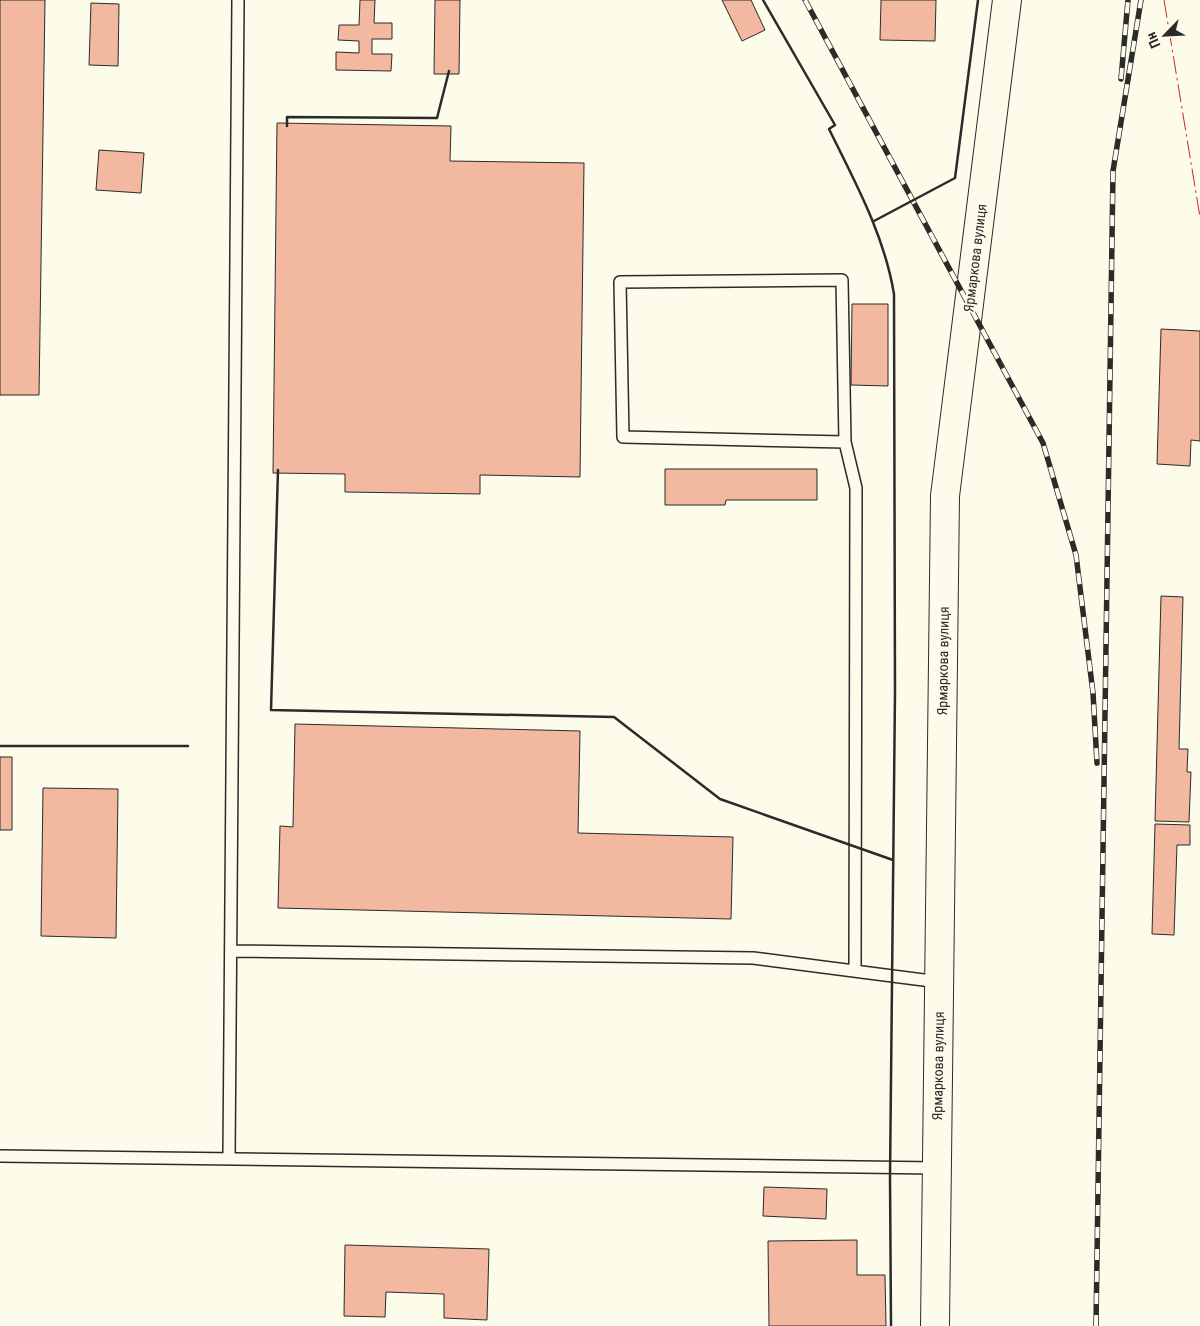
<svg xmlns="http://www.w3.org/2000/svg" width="1200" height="1326" font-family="'Roboto Condensed',sans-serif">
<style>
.building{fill:#f2b8a0;stroke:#2b2b2b}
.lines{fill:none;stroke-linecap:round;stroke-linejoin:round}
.lane-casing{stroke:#2b2b2b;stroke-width:14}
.secondary-casing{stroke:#2b2b2b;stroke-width:30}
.lane{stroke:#fdfbea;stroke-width:11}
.secondary{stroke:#fdfbea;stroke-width:28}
.rail-casing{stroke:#2b2b2b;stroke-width:5.5}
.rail{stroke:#fdfbea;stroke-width:4;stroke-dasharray:11;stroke-linecap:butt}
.wall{stroke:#2b2b2b;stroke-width:2.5}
.power{stroke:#c62828;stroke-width:1;stroke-dasharray:18 4 2.5 4;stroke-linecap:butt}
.labels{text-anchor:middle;stroke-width:4;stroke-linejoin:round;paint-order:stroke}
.street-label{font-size:14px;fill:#2b2b2b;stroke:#fdfbea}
</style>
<rect width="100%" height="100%" fill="#fdfbea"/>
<path class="building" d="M0,0H45L39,395H0Z
M360,0H375L374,23H392V39H372V54H392L391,71L336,70V52L359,53V41L338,40L339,25H359Z
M435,0H460L459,74H434Z
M722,0H751L765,30L742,41Z
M881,0H936L935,41L880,40Z
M91,3L119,4L118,66L89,65Z
M277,123L451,126L450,161L584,163L580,477L480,475V494L345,492V474L273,473Z
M99,150L144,153L141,193L96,190Z
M852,304H888V386L851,385Z
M1161,329L1200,331V441L1191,440L1190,466L1157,464Z
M665,469H817V500H726L725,505H665Z
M1161,596L1183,597L1179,749H1188L1187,772H1191L1189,822L1155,821Z
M295,724L580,731L578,833L733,837L731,919L278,908L280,826L293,827Z
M0,757H12V830H0Z
M43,788L118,789L116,938L41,936Z
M1155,824L1190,825V845H1177L1174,935L1152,934Z
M764,1187L827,1189L826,1219L763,1216Z
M857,1240V1275H885L886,1326H769L768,1241Z
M345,1245L489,1249L487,1320L444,1318V1294L386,1292L385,1317L344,1316Z"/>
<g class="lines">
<g class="lane-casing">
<path id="lane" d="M845,442L842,280L620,282L623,437L845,442L856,488L855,971
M232,951L753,958L939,982
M0,1156L937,1168
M229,1158L238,0"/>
</g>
<g class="secondary-casing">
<path id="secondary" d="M935,1326L945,496L1007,0"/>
</g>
<use href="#lane" class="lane"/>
<use href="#secondary" class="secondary"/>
<g class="rail-casing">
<path id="rail" d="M805,0L1043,443L1076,555L1093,693L1097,763
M1121,79L1128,0
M1096,1326L1113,171L1141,0"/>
</g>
<use href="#rail" class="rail"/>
<path class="wall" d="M763,0L835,125L829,129C855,182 884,234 894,294L895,692L890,1177L891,1326
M287,126V117L437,118L449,71
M874,221L955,178L978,0
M278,470L271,710L614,717L720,799L893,860
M0,746H188"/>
<path class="power" d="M1164,0L1200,217"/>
</g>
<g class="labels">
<g class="street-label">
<text transform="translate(975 258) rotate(-83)" y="5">Ярмаркова вулиця</text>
<text transform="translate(943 661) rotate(-89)" y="5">Ярмаркова вулиця</text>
<text transform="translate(938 1066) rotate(-89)" y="5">Ярмаркова вулиця</text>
</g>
</g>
<g transform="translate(1165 35) rotate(246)" stroke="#fdfbea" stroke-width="4" paint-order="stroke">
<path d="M0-4L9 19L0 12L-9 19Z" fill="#2b2b2b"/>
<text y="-8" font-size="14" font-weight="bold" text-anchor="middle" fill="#2b2b2b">Пн</text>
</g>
</svg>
